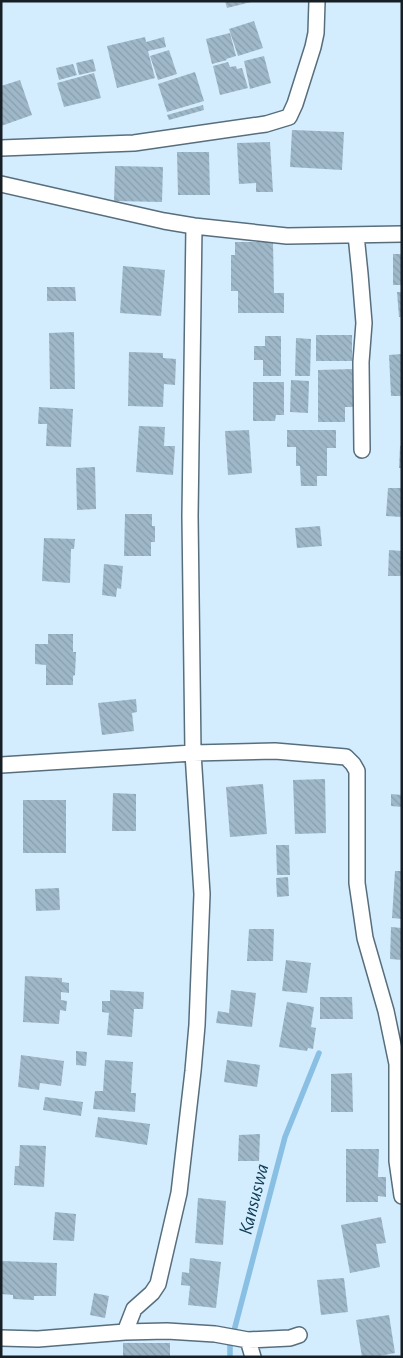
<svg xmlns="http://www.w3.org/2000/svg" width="403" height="1358" font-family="'Alegreya Sans',sans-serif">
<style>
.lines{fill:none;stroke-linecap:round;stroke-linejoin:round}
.stream{stroke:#88bfe3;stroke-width:5.5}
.building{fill:url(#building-back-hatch)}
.street-casing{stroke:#576e7d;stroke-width:18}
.street{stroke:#fff;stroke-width:15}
.labels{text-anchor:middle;stroke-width:4;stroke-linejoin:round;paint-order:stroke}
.water-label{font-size:20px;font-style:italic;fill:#103d55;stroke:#d3edff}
</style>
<defs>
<pattern id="building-back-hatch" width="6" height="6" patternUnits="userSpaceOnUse" patternTransform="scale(1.25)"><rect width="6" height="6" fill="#9fb8c9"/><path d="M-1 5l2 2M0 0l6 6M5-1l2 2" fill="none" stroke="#889eac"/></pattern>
</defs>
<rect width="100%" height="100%" fill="#d3edff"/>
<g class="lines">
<path class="stream" d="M230,1357V1346L285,1137L319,1053"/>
</g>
<path class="building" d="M225,1H251V2L227,8Z
M254,21L263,48L238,56L229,29Z
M230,33L236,56L226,59L227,60L212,64L206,39Z
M145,37L146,42L164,37L166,47L148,51L155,78L117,88L107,46Z
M169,50L177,74L158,80L150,56Z
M264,56L271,83L250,89L244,61Z
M93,59L96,71L79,75L76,63Z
M228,62L230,67L236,66L237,69L242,68L248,88L220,95L213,66Z
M73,64L77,75L59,80L56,68Z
M195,72L204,101L167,112L158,84Z
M94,73L101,98L64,107L57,83Z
M20,80L32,115L1,126V86Z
M203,105L204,110L169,120L167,115Z
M292,130L344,132L342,170L290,167Z
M270,142L273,192H256V183L239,184L237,143Z
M177,152H209L210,195H178Z
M115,166L163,167L162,202L114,201Z
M235,242H273L274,293H284V313H238V291H231V255H235Z
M393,254H402V285H393Z
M123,266L165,270L161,316L120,313Z
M47,287H75L76,301H47Z
M397,292H402V317H399Z
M74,332L75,389H50L49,333Z
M316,335H352V361H316Z
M265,336H281V376H263V360H254V346H265Z
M296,338L311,339L310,376H295Z
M129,352L163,353V358L176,359L175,385L164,384L163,407L128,406Z
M402,354V396H391L389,355Z
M353,369V407H345V422H318V370Z
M291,380L309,381L308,413L290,412Z
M253,382H284V415H276L275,421H253Z
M39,407L73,409L71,447L46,446L47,424H38Z
M139,426L165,427L164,446H175L173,475L136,472Z
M249,430L252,473L228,475L225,431Z
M287,430H336V448H327V476H317V486H301L300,466H296V447H287Z
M400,446H402V468H399Z
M95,467L96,509L77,510L76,468Z
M388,488H402V517L386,516Z
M125,514H152V526H155V542H151V556H124Z
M320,526L322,546L297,548L295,528Z
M44,538L75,539L74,549H71L70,583L42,581Z
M389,550L402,551V576H388Z
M104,564L123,566L121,589L117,588L116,597L102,595Z
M48,634H73V652H76L75,675L73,676V685H46V665L35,664V644H48Z
M136,699L137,712L132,713L134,731L102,735L98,703Z
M325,779L326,833L295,834L293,780Z
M263,784L267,834L230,837L226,787Z
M113,793L136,794V831H112Z
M391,794L402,795V807L391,806Z
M23,800H66V853H23Z
M276,845H289L290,875H277Z
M395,871H402V919L392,918Z
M288,877L289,896L277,897L276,878Z
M59,888L60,910L36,911L35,889Z
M391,927L402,928V960L390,959Z
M249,929H274L273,961H247Z
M286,960L311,963L307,993L282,991Z
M25,976L62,978V982L69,983V993L61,992V1000L67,1001L66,1011L60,1010L59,1024L23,1022Z
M110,990L144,992L143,1009H134L132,1037L107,1035L109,1013L102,1012V1001H110Z
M231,990L256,993L252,1027L216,1023L218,1011L229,1013Z
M320,997H352L353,1019H320Z
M287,1002L314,1007L311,1027L316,1028L313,1049L308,1048L307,1051L279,1047Z
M76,1051L87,1052L86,1066L76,1065Z
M21,1055L64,1061L61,1086L40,1083L39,1090L18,1087Z
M105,1060L133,1062L131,1093H136L135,1112L93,1109L95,1091H103Z
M227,1060L260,1065L257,1087L224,1082Z
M352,1073L353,1112H331V1074Z
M45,1097L83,1102L81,1116L43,1110Z
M98,1117L150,1124L147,1145L95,1137Z
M260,1134L259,1161H238L239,1135Z
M20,1145L46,1146L44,1187L14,1185L15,1166H19Z
M346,1149H379L378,1177H386V1197L378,1196V1202H346Z
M198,1198L226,1201L223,1245L195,1243Z
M55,1212L76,1214L74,1241L53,1240Z
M381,1217L386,1243L376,1244L380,1267L350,1273L341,1225Z
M190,1258L221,1262L216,1308L188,1305L190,1286L181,1285L182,1272L189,1273Z
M1,1261L57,1263L56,1296H34V1300L13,1299V1295L1,1294Z
M344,1278L348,1312L321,1315L317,1280Z
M94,1293L109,1296L105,1318L90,1315Z
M389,1315L395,1353L374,1357H362L356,1320Z
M123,1343H170V1357H123Z"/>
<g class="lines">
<g class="street-casing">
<path id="street" d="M1,148L134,143L266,124L289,117L295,104L313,47L316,33L317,1
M1,184L164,221L194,226L287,236L402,234
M356,235L360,274L364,323L361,362L362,450
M1,765L193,753L275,751L346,757L353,764L357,771V883L365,938L386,1011L397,1064V1161L402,1196
M125,1332L134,1309L152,1293L158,1284L179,1193L193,1071L197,1025L202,894L193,753L190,516L194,226
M1,1338L38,1339L125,1332L167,1331L215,1334L248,1340L290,1338L299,1335
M248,1340L253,1357"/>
</g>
<use href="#street" class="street"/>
</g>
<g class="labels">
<g class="water-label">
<text transform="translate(253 1199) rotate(-76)" y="7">Kansuswa</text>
</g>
</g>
<rect width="403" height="1358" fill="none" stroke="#161f25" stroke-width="5"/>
</svg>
